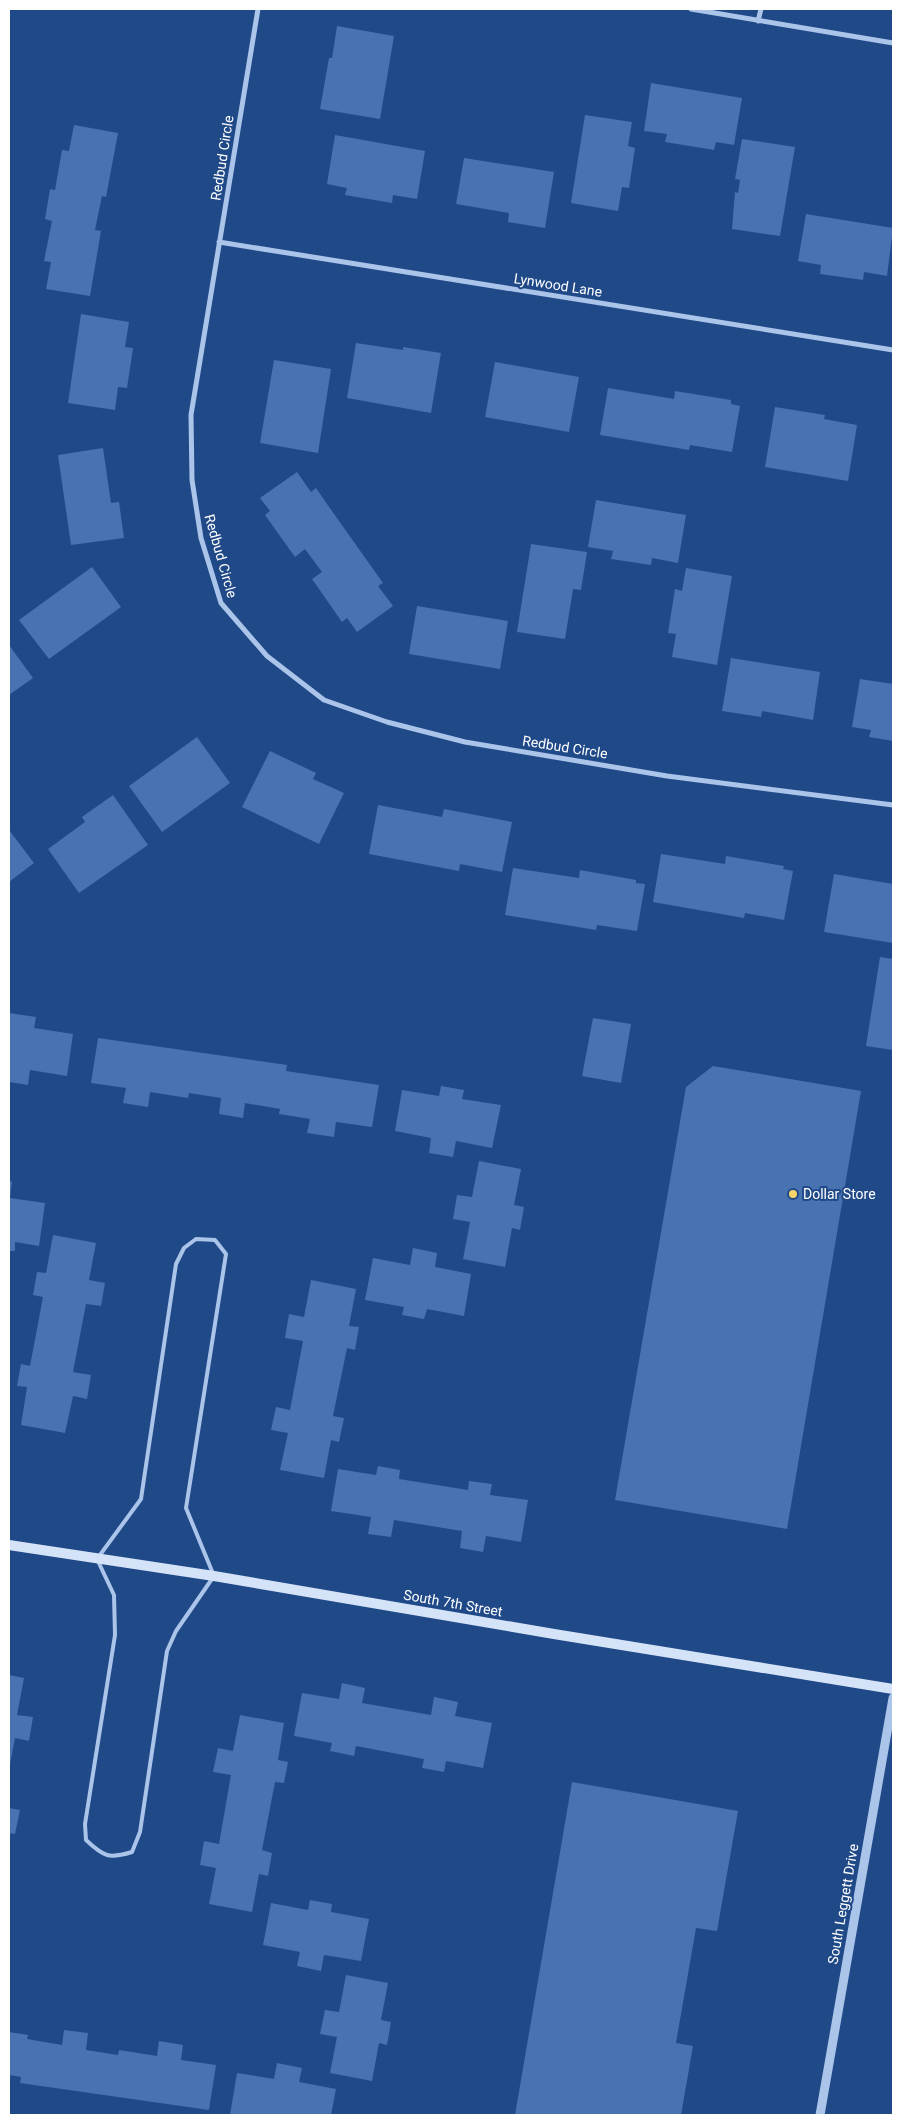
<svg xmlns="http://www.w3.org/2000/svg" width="902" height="2124" font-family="Roboto,sans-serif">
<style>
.building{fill:#4872b0}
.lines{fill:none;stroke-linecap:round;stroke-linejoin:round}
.service{stroke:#aac4ea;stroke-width:4}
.minor{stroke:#aac4ea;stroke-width:5}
.tertiary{stroke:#aac4ea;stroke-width:9}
.secondary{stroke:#d5e3f8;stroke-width:10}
.poi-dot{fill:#f8d56a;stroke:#204988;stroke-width:2}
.labels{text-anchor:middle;stroke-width:4;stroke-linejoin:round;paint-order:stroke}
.street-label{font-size:14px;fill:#fff;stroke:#204988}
.poi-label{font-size:14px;fill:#fff;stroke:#204988;text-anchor:start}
</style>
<rect width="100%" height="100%" fill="#204988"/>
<path class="building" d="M337,26L394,36L380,119L320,109L329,58H332Z
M651,83L742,98L734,145L716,142L714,150L665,142L667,134L644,131Z
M585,115L632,122L628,146L635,148L629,188L622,187L618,211L571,203Z
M74,125L118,133L106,197L102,196L95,230L101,231L90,296L46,289L51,262L44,261L52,221L45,219L50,189L55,190L62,150L69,151Z
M335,135L425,151L417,199L393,195L392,203L345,195L347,188L327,184Z
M742,139L795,147L780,236L732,229L735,192L738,193L740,180L735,179Z
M464,158L554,172L545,228L508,222L509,213L456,204Z
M806,214L893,228L887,276L864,272L863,280L820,274L821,265L798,261Z
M81,314L129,322L125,347L133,348L127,388L118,387L115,410L68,403Z
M356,343L403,350V347L441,353L431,413L347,398Z
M274,360L331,369L318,453L260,443Z
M495,362L579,377L569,432L485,417Z
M608,388L674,399L675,391L731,400V404L740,406L732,452L690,445L689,450L600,435Z
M775,407L825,415L824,419L857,425L848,481L765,467Z
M103,448L111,503L119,502L124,538L71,545L58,455Z
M297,472L311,492L316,488L327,504L383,583L378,586L393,606L357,632L347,618L342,622L312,579L322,572L305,549L295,557L265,515L270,511L260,498Z
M596,500L686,515L678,563L652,558L651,565L611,559L613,551L588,547Z
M531,544L587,552L581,590L573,589L565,639L517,632Z
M92,567L121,607L49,659L19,620Z
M686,568L732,576L717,665L672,657L676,634L668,633L675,589L682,591Z
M417,606L508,621L500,669L409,654Z
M9,645L33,678L9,695Z
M731,658L820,672L813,720L762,711L761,717L722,711Z
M860,679L893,684V741L869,737L871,730L852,727Z
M197,737L230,783L162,832L129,786Z
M270,751L316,773L313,779L344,793L319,844L242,807Z
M113,795L148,845L79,893L48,849L85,822L82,817Z
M378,805L442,817L444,809L512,822L502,872L460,864L459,871L369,854Z
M9,830L34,863L9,882Z
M661,854L725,864L726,856L784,866L783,869L793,871L784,920L745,913L744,918L653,902Z
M513,868L579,878L580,870L636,880V883L645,884L637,931L597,925L596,930L505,915Z
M834,874L893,884V943L824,932Z
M880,957L893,959V1050L866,1046Z
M9,1013L36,1017L34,1028L73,1034L67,1076L30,1070L28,1085L9,1082Z
M593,1018L631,1024L621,1083L582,1076Z
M98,1038L287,1065L286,1071L379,1085L372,1127L336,1122L334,1137L307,1133L310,1119L279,1114L280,1109L245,1103L243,1118L219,1114L221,1098L189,1093L188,1098L150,1092L148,1107L123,1103L126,1088L91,1083Z
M713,1066L861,1091L787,1529L615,1500L686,1087Z
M441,1086L464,1090L462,1099L501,1105L492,1148L456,1141L453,1157L429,1153L431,1138L395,1131L402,1090L439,1096Z
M479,1161L521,1169L514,1205L524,1207L520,1230L512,1228L505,1267L463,1259L470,1222L453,1219L457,1195L472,1197Z
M9,1181L12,1182L10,1198L45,1203L39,1246L15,1242V1251H9Z
M53,1235L96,1243L89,1280L105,1283L101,1306L86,1304L73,1372L91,1375L87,1399L73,1396L65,1433L21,1425L27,1387L17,1386L21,1364L30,1366L43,1297L33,1295L37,1272L46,1273Z
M413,1248L437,1253L435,1267L471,1274L464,1316L427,1309L424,1319L402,1315L404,1307L365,1300L373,1258L410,1265Z
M311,1280L356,1289L349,1326L359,1327L355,1350L347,1348L333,1416L344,1418L339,1442L331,1440L324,1478L280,1470L288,1433L271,1430L276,1407L290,1410L303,1341L285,1338L289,1314L304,1317Z
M378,1466L400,1470L399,1479L468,1490L469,1481L492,1484L490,1495L528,1500L521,1542L486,1536L483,1552L460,1548L462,1531L394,1520L391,1537L368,1534L371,1517L331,1511L338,1469L376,1475Z
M9,1675L24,1678L17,1715L33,1717L29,1741L15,1738L10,1764Z
M342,1683L365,1688L362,1703L431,1715L434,1697L458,1702L455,1716L492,1723L483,1768L446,1761L444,1772L422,1768L424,1759L356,1746L354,1756L330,1751L332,1743L294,1736L302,1693L339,1699Z
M240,1715L284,1723L278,1760L288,1762L284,1783L275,1782L262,1850L272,1853L268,1876L259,1874L252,1912L209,1904L216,1868L200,1865L204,1841L219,1844L231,1775L213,1772L218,1748L233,1751Z
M572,1782L738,1811L717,1931L696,1928L676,2043L693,2046L681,2115H515Z
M9,1808L20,1810L15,1834L9,1833Z
M310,1900L332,1904L331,1912L369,1919L361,1961L324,1955L321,1971L297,1966L300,1952L263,1945L271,1903L308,1910Z
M346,1975L388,1983L381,2020L391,2022L387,2045L379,2043L372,2081L330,2073L337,2037L320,2034L325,2010L339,2012Z
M64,2030L88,2033L86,2050L118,2055L119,2050L157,2056L159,2041L183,2045L181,2060L216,2065L209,2110L20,2083L21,2077L9,2075V2032L28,2035L27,2039L62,2045Z
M277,2063L302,2068L299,2082L336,2089L331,2115H230L237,2073L274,2079Z"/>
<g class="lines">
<path class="service" d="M196,1239L215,1240L226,1254L186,1508L214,1576L176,1631L167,1651L140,1832L132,1852C109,1859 104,1857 86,1840L85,1824L115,1635L114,1595L97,1559L141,1499L176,1264L184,1248Z"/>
<path class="minor" d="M258,9L191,415L192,480L201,538L221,603L267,656L324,700L387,722L465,742L667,776L893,805
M691,9L893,43
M758,21L761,9
M219,242L893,350"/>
<path class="tertiary" d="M820,2115L893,1698"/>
<path class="secondary" d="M9,1545L214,1576L554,1634L893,1689"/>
</g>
<circle class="poi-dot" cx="793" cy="1194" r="5"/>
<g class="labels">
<g class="street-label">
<text transform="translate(222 158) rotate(-81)" y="5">Redbud Circle</text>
<text transform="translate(558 285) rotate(9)" y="5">Lynwood Lane</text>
<text transform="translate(221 556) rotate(74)" y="5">Redbud Circle</text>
<text transform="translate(565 747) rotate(9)" y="5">Redbud Circle</text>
<text transform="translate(453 1603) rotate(10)" y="5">South 7th Street</text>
<text transform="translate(843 1904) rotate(-80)" y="5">South Leggett Drive</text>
</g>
<g class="poi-label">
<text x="803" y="1199">Dollar Store</text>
</g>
</g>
<rect width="902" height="2124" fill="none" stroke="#ffffff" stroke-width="20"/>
</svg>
